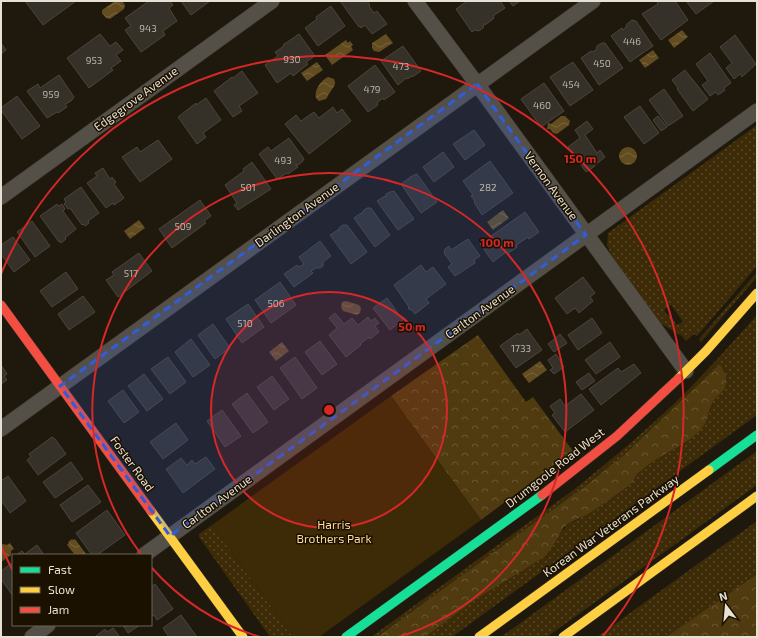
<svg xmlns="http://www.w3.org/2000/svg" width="758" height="638" font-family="'Exo 2',sans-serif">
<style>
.grass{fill:url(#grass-dots);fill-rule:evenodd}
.forest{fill:url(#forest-crowns)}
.green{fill:#3c2b06}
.water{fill:url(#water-waves)}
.building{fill:#363128;stroke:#4b453c}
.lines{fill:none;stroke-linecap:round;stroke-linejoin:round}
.street-casing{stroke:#38342d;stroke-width:16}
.fast-casing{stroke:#38342d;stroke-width:10}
.slow-casing{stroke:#38342d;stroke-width:10}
.jam-casing{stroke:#38342d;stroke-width:10}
.street{stroke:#545048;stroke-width:15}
.fast{stroke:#16e098;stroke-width:9}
.slow{stroke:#ffcf43;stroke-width:9}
.jam{stroke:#f24e42;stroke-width:9}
.marked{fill:#315dd8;fill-opacity:0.2;stroke:#315dd8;stroke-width:3;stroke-dasharray:8 5;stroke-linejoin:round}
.ring{fill:none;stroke:#d62828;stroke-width:2}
.labels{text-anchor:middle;stroke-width:3;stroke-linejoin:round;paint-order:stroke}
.number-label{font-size:10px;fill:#bbb4a8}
.street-label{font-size:12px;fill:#e7e0d3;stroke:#1b1101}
.park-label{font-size:12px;fill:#fedb9c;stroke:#1b1101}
.centre{fill:#d62828;stroke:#1b1101;stroke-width:2}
.ring-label{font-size:12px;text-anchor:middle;font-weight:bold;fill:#d62828;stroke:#1b1101;stroke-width:3;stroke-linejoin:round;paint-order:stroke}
</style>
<defs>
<pattern id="grass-dots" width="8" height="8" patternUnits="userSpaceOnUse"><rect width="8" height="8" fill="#3c2b06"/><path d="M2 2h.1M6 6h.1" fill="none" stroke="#584929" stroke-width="1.8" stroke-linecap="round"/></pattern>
<pattern id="forest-crowns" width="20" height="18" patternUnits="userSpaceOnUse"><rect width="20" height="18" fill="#503b10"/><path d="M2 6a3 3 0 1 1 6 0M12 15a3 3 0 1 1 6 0" fill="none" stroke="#695732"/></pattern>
<pattern id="water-waves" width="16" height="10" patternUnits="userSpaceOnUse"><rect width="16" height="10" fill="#624c20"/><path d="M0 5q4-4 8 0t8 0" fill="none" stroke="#786640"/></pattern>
</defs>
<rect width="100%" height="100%" fill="#1e180d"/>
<path class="grass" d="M757,125V266L697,336L694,334L686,341L682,336L660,323L612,257L607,245L608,233ZM671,305L683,322L677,325L669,314L667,315L664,310Z
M757,272V277L701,342L699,339Z
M757,315V322L755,324H757V415L452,637H425L479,597L553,546L559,535L569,523L579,519L632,483L637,474L652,462L689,440L701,430L707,420L709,411L713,401L724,390L726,375L720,364L624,455L584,487L377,637H371L572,491C612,459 652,426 689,389C712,365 735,340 757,315Z
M757,451V485L547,637H501Z
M757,521V574L666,637H597Z
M212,525L293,637H270L199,537V534Z"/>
<path class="forest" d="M478,335L526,402L533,397L573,451L481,520L391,396Z
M720,364L726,375V383L724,390L713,401L709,411L707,420L701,430L689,440L652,462L637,474L632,483L606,502L588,514L569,523L564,527L553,546L544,557L479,597L425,637H377L584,487L624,455Z
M757,574V637H666Z"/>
<path class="green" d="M391,396L481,520L319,637H293L212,525Z"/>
<path class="water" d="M115,1H122L125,5L124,9L110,19L106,18L102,13V10Z
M682,30L688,37L674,48L668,40Z
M386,34L393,43L379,52L374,51L372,48V43Z
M346,40L348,43L350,41L353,45L351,46L353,50L332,65L325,55Z
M653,50L659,58L645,68L639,60Z
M317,62L323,70L307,81L301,73Z
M328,77L334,79C337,86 332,88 329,94C328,95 327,98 326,99L319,101L316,98C314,90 321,80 328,77Z
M561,116H565L570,121L569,125L557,134L553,133L550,129H547L548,123L551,124Z
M619 156a9 9 0 1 1 18 0a9 9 0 1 1-18 0Z
M503,210L509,218L493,230L487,222Z
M139,220L145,228L130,239L124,231Z
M346,301L359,305L361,308L360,313L357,315L343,311L341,307L342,302Z
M282,342L289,351L276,361L269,352Z
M540,361L547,370L529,383L522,374Z
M72,539L73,540L75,539L86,554L75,555L67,545L69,543L68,542Z
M10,543L14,549L11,551V555L1,562V545L3,544L7,545Z"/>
<path class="building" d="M25,1H76L43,25Z
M149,1H170L173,5L169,8L177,21L163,31L165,35L141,52L125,30L131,26L125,18Z
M181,1H210L191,15Z
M340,1H367L370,5L369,6L374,13L377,11L387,24L372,34L365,25L361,28L360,26L359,27Z
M467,1H500L505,8L493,16L494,18L493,19L485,25L484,23L483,28L479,31L475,30L472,32L456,9Z
M509,1H520L513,6Z
M659,1H675L688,20L661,40L642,14L658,4L657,2Z
M686,1H714L696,14Z
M331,6L345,26L318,46L305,28L317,19L316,17Z
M632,20L636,21L653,46L630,62L611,36L622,28L623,30L626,27L627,24Z
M100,34L110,46L116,42L123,50L116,55L121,61L111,68L113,70L89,88L67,58Z
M299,34L315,56L306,62L308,64L293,76L291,73L277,83L265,65L278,56L275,52L284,46L283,45Z
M735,35L756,64L742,77L740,74L734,79L726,68L732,63L720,47Z
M1,43L6,50L1,54Z
M602,43H605L623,68L599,85L581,58L591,51L592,52L596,50L597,46Z
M403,46L421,71L412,77V76L407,79L406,78L398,85L381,61Z
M710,53L731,83L724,88L725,90L718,95L716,92L710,96L702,85L708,81L696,64Z
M573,62L593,90L570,106L550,77Z
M375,65L395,92L384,100L383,98L377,103L378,105L368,112L348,86Z
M685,70L708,99L693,111L677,89L678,88L672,80Z
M242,71L258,93L239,106L242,111L233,117L214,91L232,77L233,78Z
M59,75L74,97L71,101L65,104L67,107L58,113L57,112L47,118L27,91L38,84L40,88Z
M544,83L564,111L541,127L521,99Z
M664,89L683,116L668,126L649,100Z
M17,96L40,126L22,139L1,110V108Z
M206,98L221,120L203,133L206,137L197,144L178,117L196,103V105Z
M640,106L659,133L644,144L624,117Z
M333,107L337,113L342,109L351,121L309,154L285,124L296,115L301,121L314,112L319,118Z
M658,116L667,127L661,131L653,120Z
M587,121L593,129L585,135L597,153L600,150L605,157L594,166H595L586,172L568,147L580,138L575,130Z
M474,130L485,145L465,160L453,144Z
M289,138L304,159L302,162L298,165L295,164L298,167L288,174L287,173L277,179L259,154L268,147L271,151Z
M158,140L172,159L140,182L122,157L137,147L140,152Z
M443,152L454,167L434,182L423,167Z
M490,161L513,193L482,215L474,202L475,201L471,196L473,195L463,181Z
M252,162L271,189L238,210L234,205L237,203L225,185L244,171L243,169Z
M103,168L110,179L112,177L116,182L114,184L124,198L114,205L113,203L106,208L87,183L97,176L95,173Z
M417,174L437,202L421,213L401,184L408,179L409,180V178L414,175Z
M81,187L99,213L88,221L89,223L85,226L83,224L82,225L70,208L68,209L64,204L66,202L64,199Z
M394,191L414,219L398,230L377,201L385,196L386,197V194L390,192Z
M200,200L211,216L204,221L206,223L172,248L159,229Z
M57,204L59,206L62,204L65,209L63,211L76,229L65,238L66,239L61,243L60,241L59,242L40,216Z
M367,208H371L390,235L375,247L354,218L361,213L362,214L363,211Z
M525,212L539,232L529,239L528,237L516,245L517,247L507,254L506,252L493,262L480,244Z
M32,221L50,246L35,257L17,232Z
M343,225H347L367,252L351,264L330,235L338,230L339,231V228Z
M13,237L30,260L14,272L1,254V245Z
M468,239L480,256L474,260L475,263L455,276L448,267L452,264L444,253L445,249L449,246L451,250Z
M320,241L331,256L323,262V266L320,268H316L311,271L313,273L294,287L284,274L297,265L299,267L304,264L299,257Z
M139,253L152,271L118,297L106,280L114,275L112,272Z
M421,265L426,272L433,267L446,284L426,299L429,303L415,314L411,309L410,310L408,308L409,307L394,285Z
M66,272L78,289L52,307L40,291Z
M583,277L595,293L590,297L593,301L579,313L575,308L567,314L555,298Z
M280,282L296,305L271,323L255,300Z
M83,296L95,312L69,330L58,314Z
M387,298L403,320L390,330L373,308Z
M248,304L264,327L242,343L226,319Z
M335,313L344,324L352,318L358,325L368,317L371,321L375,318L379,323L375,326L379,332L370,339L369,337L360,344L361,345L346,357L329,335L337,328L329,318Z
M592,318L602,333L578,350L568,335Z
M213,324L230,348L215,359L198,335Z
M527,329L542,350L516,368L500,346L518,333L519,335Z
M560,334L567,343L554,352L548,344Z
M191,339L210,365L193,377L175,352Z
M320,341L337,364L322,375L305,352Z
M610,342L620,357L596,374L585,360Z
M556,354L564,367L554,374L550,370L553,368L548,360Z
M168,357L186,382L170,394L151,369Z
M295,357L317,388L302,399L280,368Z
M634,364L641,373L601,405L589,389L618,368L621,372Z
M1,365L7,374L4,376L7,380L1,384Z
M589,373L595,381L582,390L576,382Z
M144,374L163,399L147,411L128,386Z
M272,376L289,399L274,410L257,387Z
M123,390L139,412L124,423L108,401Z
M247,393L268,422L253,433L232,404Z
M581,394L594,410L565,432L552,415L555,413L550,406L560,399L565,406Z
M222,410L241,436L225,447L207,421Z
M176,423L188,440L163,459L150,442Z
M52,437L55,439L66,454L38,475L27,460L31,457L29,454Z
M206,457L215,469L183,493L166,469L181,458L187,465L192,460L195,464Z
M71,462L83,479L55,498L43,482Z
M8,476L26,501L10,513L1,500V481Z
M88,485L101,502L72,522L60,505Z
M107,510L125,535L97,555H92L76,533Z
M37,545L44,555H16L22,551L25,554Z
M13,562V596L1,579V571Z
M155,584L173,609L157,620L154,615L151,617V587Z
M181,615L197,637H169L163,628Z
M123,625H140L128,633Z
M113,628L120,637H97L96,636L105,629L107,632Z"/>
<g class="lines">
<g class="street-casing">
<path id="street" d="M415,1L477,84L686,371
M1,197L272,1
M1,429L593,1
M144,555L757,111
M32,637L48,625"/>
</g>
<g class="fast-casing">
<path id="fast" d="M709,470L757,435
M346,637L542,495"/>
</g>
<g class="slow-casing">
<path id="slow" d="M679,378L706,351L757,293
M151,511L243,637
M479,637L709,470
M563,637L757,496"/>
</g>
<g class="jam-casing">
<path id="jam" d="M1,305L151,511
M542,495L617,436L679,378"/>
</g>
<use href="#street" class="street"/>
<use href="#fast" class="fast"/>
<use href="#slow" class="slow"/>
<use href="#jam" class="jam"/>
</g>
<path class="marked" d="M477,84L586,235L170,536L60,386Z"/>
<circle cx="329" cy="410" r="118" fill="#d62828" fill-opacity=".12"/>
<g class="ring">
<circle cx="329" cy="410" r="118"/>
<path d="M260 637A237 237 0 0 1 151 567M141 554A237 237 0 1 1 398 637"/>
<path d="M13 571A355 355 0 0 1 1 546M1 274A355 355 0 1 1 603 636"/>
</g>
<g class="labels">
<g class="number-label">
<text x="148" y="32">943</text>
<text x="632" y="45">446</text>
<text x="292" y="63">930</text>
<text x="94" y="64">953</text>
<text x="602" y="67">450</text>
<text x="401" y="70">473</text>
<text x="571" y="88">454</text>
<text x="372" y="93">479</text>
<text x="51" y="98">959</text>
<text x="542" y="109">460</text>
<text x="283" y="164">493</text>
<text x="248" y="191">501</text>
<text x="488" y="191">282</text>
<text x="183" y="230">509</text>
<text x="131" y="277">517</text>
<text x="276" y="307">506</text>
<text x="245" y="327">510</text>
<text x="521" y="352">1733</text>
</g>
<g class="street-label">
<text transform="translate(136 99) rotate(-36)" y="4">Edgegrove Avenue</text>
<text transform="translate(551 186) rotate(54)" y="4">Vernon Avenue</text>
<text transform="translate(297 215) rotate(-36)" y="4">Darlington Avenue</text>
<text transform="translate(480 312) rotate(-36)" y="4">Carlton Avenue</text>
<text transform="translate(132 464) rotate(54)" y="4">Foster Road</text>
<text transform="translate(555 468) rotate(-38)" y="4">Drumgoole Road West</text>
<text transform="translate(217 502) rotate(-36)" y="4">Carlton Avenue</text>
<text transform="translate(611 526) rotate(-36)" y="4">Korean War Veterans Parkway</text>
</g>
<g class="park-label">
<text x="334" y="529">Harris<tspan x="334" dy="14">Brothers Park</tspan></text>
</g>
</g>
<circle cx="329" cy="410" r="6" class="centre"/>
<g class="ring-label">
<text x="580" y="163">150 m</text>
<text x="497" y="247">100 m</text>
<text x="412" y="331">50 m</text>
</g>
<rect width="758" height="638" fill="none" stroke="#e7e0d3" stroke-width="4"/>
<rect x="12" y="554" width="140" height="72" fill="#1b1101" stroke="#6d6455"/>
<rect x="20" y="567" width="20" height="6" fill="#16e098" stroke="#6d6455"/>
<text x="48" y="574" font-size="12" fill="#e7e0d3">Fast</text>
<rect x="20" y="587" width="20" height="6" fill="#ffcf43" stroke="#6d6455"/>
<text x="48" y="594" font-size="12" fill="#e7e0d3">Slow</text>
<rect x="20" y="607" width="20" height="6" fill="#f24e42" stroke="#6d6455"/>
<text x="48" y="614" font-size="12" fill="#e7e0d3">Jam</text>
<g transform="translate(726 606) rotate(344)" stroke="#1b1101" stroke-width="3" paint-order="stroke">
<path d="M0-3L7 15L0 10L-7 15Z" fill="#e7e0d3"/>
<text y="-6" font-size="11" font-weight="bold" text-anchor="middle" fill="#e7e0d3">N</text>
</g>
</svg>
